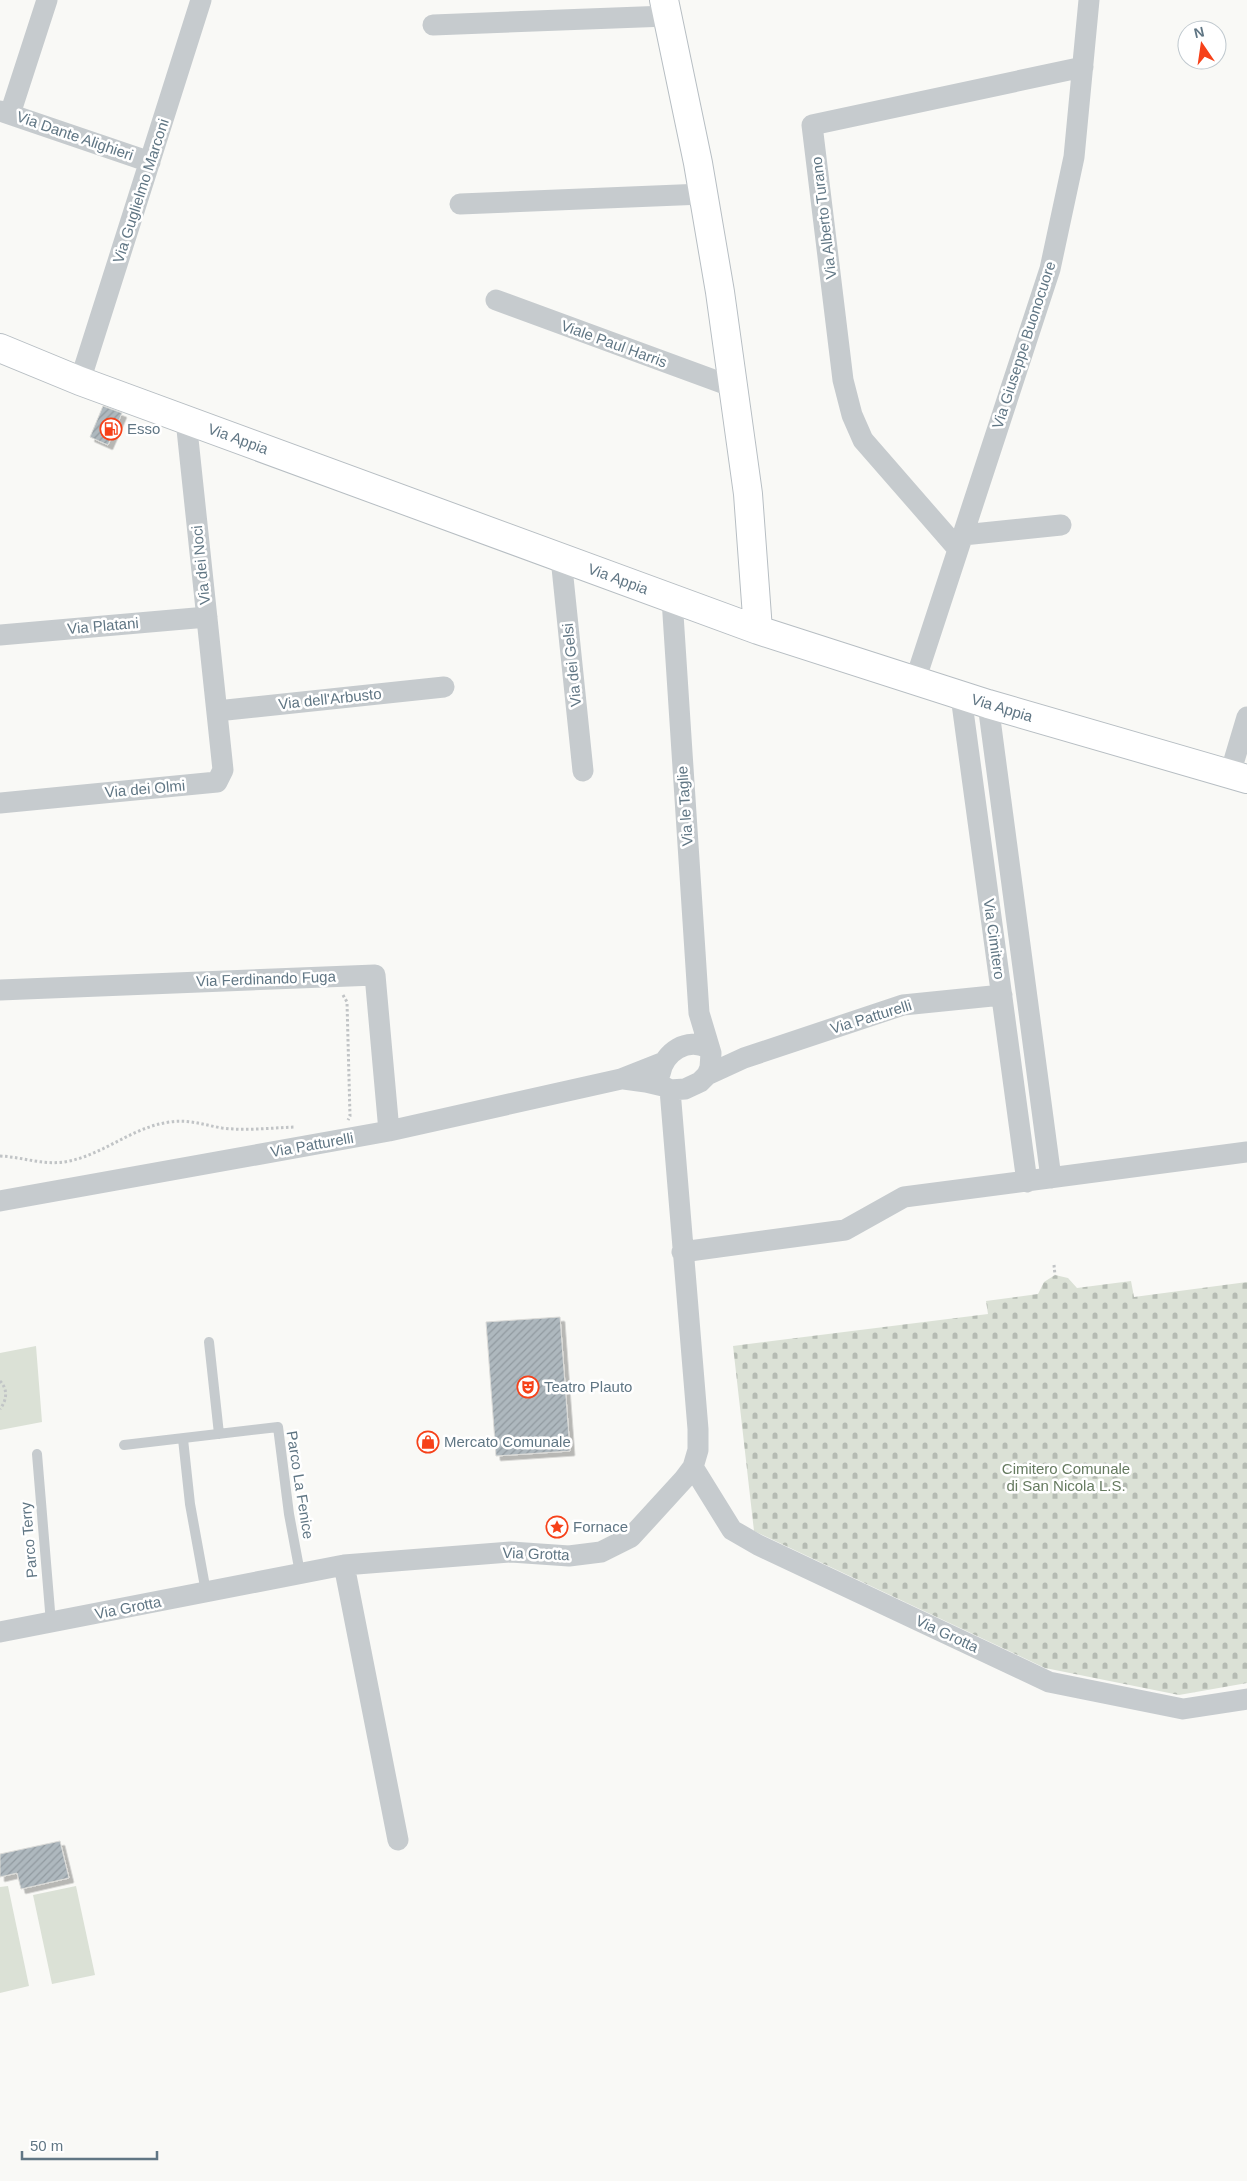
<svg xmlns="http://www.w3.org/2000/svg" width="1247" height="2181" font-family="Arial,sans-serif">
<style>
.cemetery{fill:url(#cemetery-stones)}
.park{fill:#dbe1d6}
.building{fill:url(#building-hatch);stroke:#dbdbd8;filter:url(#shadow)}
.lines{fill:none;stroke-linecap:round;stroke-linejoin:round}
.secondary-casing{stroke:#b7bec3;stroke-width:30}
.path{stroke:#c1c4c6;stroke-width:3;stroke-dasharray:2.5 2.5;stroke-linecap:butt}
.lane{stroke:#c6cbce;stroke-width:10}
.street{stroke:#c6cbce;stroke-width:21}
.secondary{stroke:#fff;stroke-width:28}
.labels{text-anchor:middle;stroke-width:5;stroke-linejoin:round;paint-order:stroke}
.street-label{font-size:15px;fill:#607684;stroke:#fff}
.poi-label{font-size:15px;fill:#607684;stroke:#fff;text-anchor:start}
.park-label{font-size:15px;fill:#667b60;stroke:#fff}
</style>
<defs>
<pattern id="cemetery-stones" width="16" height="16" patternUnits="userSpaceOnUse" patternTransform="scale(1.25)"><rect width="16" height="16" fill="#dbe1d6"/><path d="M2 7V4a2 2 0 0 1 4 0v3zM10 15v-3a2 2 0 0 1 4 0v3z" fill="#b5bbb3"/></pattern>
<pattern id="building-hatch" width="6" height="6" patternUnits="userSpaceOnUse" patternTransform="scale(1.25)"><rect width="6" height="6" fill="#aeb8be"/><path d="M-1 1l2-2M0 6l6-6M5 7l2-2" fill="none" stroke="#919aa0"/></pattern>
<filter id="shadow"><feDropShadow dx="4.5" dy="4.5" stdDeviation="0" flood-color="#0004"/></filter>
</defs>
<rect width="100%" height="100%" fill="#f9f9f6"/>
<path class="cemetery" d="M1055,1275L1068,1278L1077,1288L1131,1281L1134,1297L1247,1282V1683L1179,1695L1045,1668L754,1531L733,1346L988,1314L986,1301L1038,1294L1044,1282Z"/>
<path class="park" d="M36,1346L42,1422L0,1430V1353Z
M8,1886L29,1986L0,1993V1887Z
M76,1886L95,1975L52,1984L33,1895Z"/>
<path class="building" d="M103,406L122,413L108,445L90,437Z
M560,1317L570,1451L496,1456L486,1322Z
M60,1841L69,1878L21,1889L17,1873L0,1877V1854Z"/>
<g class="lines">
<g class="secondary-casing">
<path id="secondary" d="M664,0L698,163L720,292L748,494L758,630
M0,348L80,381L758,630L988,704L1247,779"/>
</g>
<path class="path" d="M343,995L347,1002L350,1116L348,1120
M0,1156C22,1157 42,1165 64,1162C103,1156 131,1127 170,1122C188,1119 204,1125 222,1128C246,1131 270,1128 294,1127
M1054,1265L1055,1275
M0,1381C8,1389 7,1400 0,1409"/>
<path class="lane" d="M209,1342L219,1434
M183,1439L190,1504L206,1592
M124,1445L278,1427L289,1514L300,1573
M37,1454L51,1623"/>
<path class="street" d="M433,25L667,16
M0,111L150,162
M10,114L47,0
M460,204L703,194
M496,300L733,387
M80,381L201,0
M963,535L1061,525
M958,549L863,440L852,415L843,380L812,125L1083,67
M561,558L583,771
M672,599L699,1013L711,1053L710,1068L707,1075
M0,635L207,617
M915,681L1050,269L1074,157L1089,0
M961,696L1027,1182
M988,704L1051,1178
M217,711L444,687
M1230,774L1247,717
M0,803L217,782L223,770L186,420
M0,990L375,975L389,1131
M660,1074C664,1052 687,1037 708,1048
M624,1079L646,1082L663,1086L670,1090L685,1089L700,1082L707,1075L744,1058L903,1005L1002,995
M0,1201L389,1131L621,1079L664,1062
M682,1252L845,1230L904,1197L1247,1152
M693,1467L732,1530L758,1545L1049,1682L1183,1709L1247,1699
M344,1565L398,1840
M0,1632L344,1565L511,1552L569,1556L601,1552L631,1537L684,1479L693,1467L698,1450V1429L670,1090"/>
<use href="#secondary" class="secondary"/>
</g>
<defs>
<g id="fuel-ring" transform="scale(1.125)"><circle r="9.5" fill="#fff" stroke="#f64119" stroke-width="1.5"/><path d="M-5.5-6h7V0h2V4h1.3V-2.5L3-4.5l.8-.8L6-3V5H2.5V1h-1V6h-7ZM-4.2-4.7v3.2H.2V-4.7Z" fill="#f64119"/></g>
<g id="theatre-ring" transform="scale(1.125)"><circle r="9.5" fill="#fff" stroke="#f64119" stroke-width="1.5"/><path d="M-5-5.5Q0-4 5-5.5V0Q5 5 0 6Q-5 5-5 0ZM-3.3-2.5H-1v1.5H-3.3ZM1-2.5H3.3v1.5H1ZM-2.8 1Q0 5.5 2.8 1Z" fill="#f64119"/></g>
<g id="shop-ring" transform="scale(1.125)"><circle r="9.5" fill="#fff" stroke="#f64119" stroke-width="1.5"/><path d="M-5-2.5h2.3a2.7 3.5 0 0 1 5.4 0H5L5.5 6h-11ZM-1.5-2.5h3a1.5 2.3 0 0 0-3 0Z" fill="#f64119"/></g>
<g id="sight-ring" transform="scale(1.125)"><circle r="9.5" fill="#fff" stroke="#f64119" stroke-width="1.5"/><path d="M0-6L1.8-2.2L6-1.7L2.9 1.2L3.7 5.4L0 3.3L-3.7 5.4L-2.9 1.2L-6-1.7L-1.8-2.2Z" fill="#f64119"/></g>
</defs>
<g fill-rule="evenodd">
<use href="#fuel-ring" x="111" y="429"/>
<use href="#theatre-ring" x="528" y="1387"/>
<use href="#shop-ring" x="428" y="1442"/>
<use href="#sight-ring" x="557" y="1527"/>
</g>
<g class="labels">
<g class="street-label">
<text transform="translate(75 136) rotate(19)" y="5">Via Dante Alighieri</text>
<text transform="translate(141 191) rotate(-72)" y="5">Via Guglielmo Marconi</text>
<text transform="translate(824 218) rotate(-97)" y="5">Via Alberto Turano</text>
<text transform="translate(614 344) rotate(20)" y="5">Viale Paul Harris</text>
<text transform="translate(1024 345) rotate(-72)" y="5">Via Giuseppe Buonocuore</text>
<text transform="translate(238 439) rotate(20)" y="5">Via Appia</text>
<text transform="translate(201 565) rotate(-96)" y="5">Via dei Noci</text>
<text transform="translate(618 579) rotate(20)" y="5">Via Appia</text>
<text transform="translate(103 626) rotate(-5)" y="5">Via Platani</text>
<text transform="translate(572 665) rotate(-96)" y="5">Via dei Gelsi</text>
<text transform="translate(330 699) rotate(-6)" y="5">Via dell'Arbusto</text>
<text transform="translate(1002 708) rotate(17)" y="5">Via Appia</text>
<text transform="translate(145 789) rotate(-5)" y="5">Via dei Olmi</text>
<text transform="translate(685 806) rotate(-94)" y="5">Via le Taglie</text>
<text transform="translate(994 939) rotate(82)" y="5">Via Cimitero</text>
<text transform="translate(266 979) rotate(-2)" y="5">Via Ferdinando Fuga</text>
<text transform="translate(871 1017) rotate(-17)" y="5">Via Patturelli</text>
<text transform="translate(312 1145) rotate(-10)" y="5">Via Patturelli</text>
<text transform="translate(300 1485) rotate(81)" y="5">Parco La Fenice</text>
<text transform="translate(29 1540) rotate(-95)" y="5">Parco Terry</text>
<text transform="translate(536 1554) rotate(2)" y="5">Via Grotta</text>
<text transform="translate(128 1608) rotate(-11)" y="5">Via Grotta</text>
<text transform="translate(947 1634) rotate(25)" y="5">Via Grotta</text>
</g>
<g class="poi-label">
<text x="127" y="434">Esso</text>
<text x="544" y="1392">Teatro Plauto</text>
<text x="444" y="1447">Mercato Comunale</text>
<text x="573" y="1532">Fornace</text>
</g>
<g class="park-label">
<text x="1066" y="1474">Cimitero Comunale<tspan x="1066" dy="17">di San Nicola L.S.</tspan></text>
</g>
</g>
<g transform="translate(1202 45) rotate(347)"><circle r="24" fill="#ffffff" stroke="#bfc8ce"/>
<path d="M0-4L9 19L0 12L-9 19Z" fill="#f64119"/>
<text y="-8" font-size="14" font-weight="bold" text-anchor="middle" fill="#607684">N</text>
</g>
<path d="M22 2151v8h135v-8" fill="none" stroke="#607684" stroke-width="2.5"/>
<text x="30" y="2151" font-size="15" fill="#607684" stroke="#ffffff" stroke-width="4" paint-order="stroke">50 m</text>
</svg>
